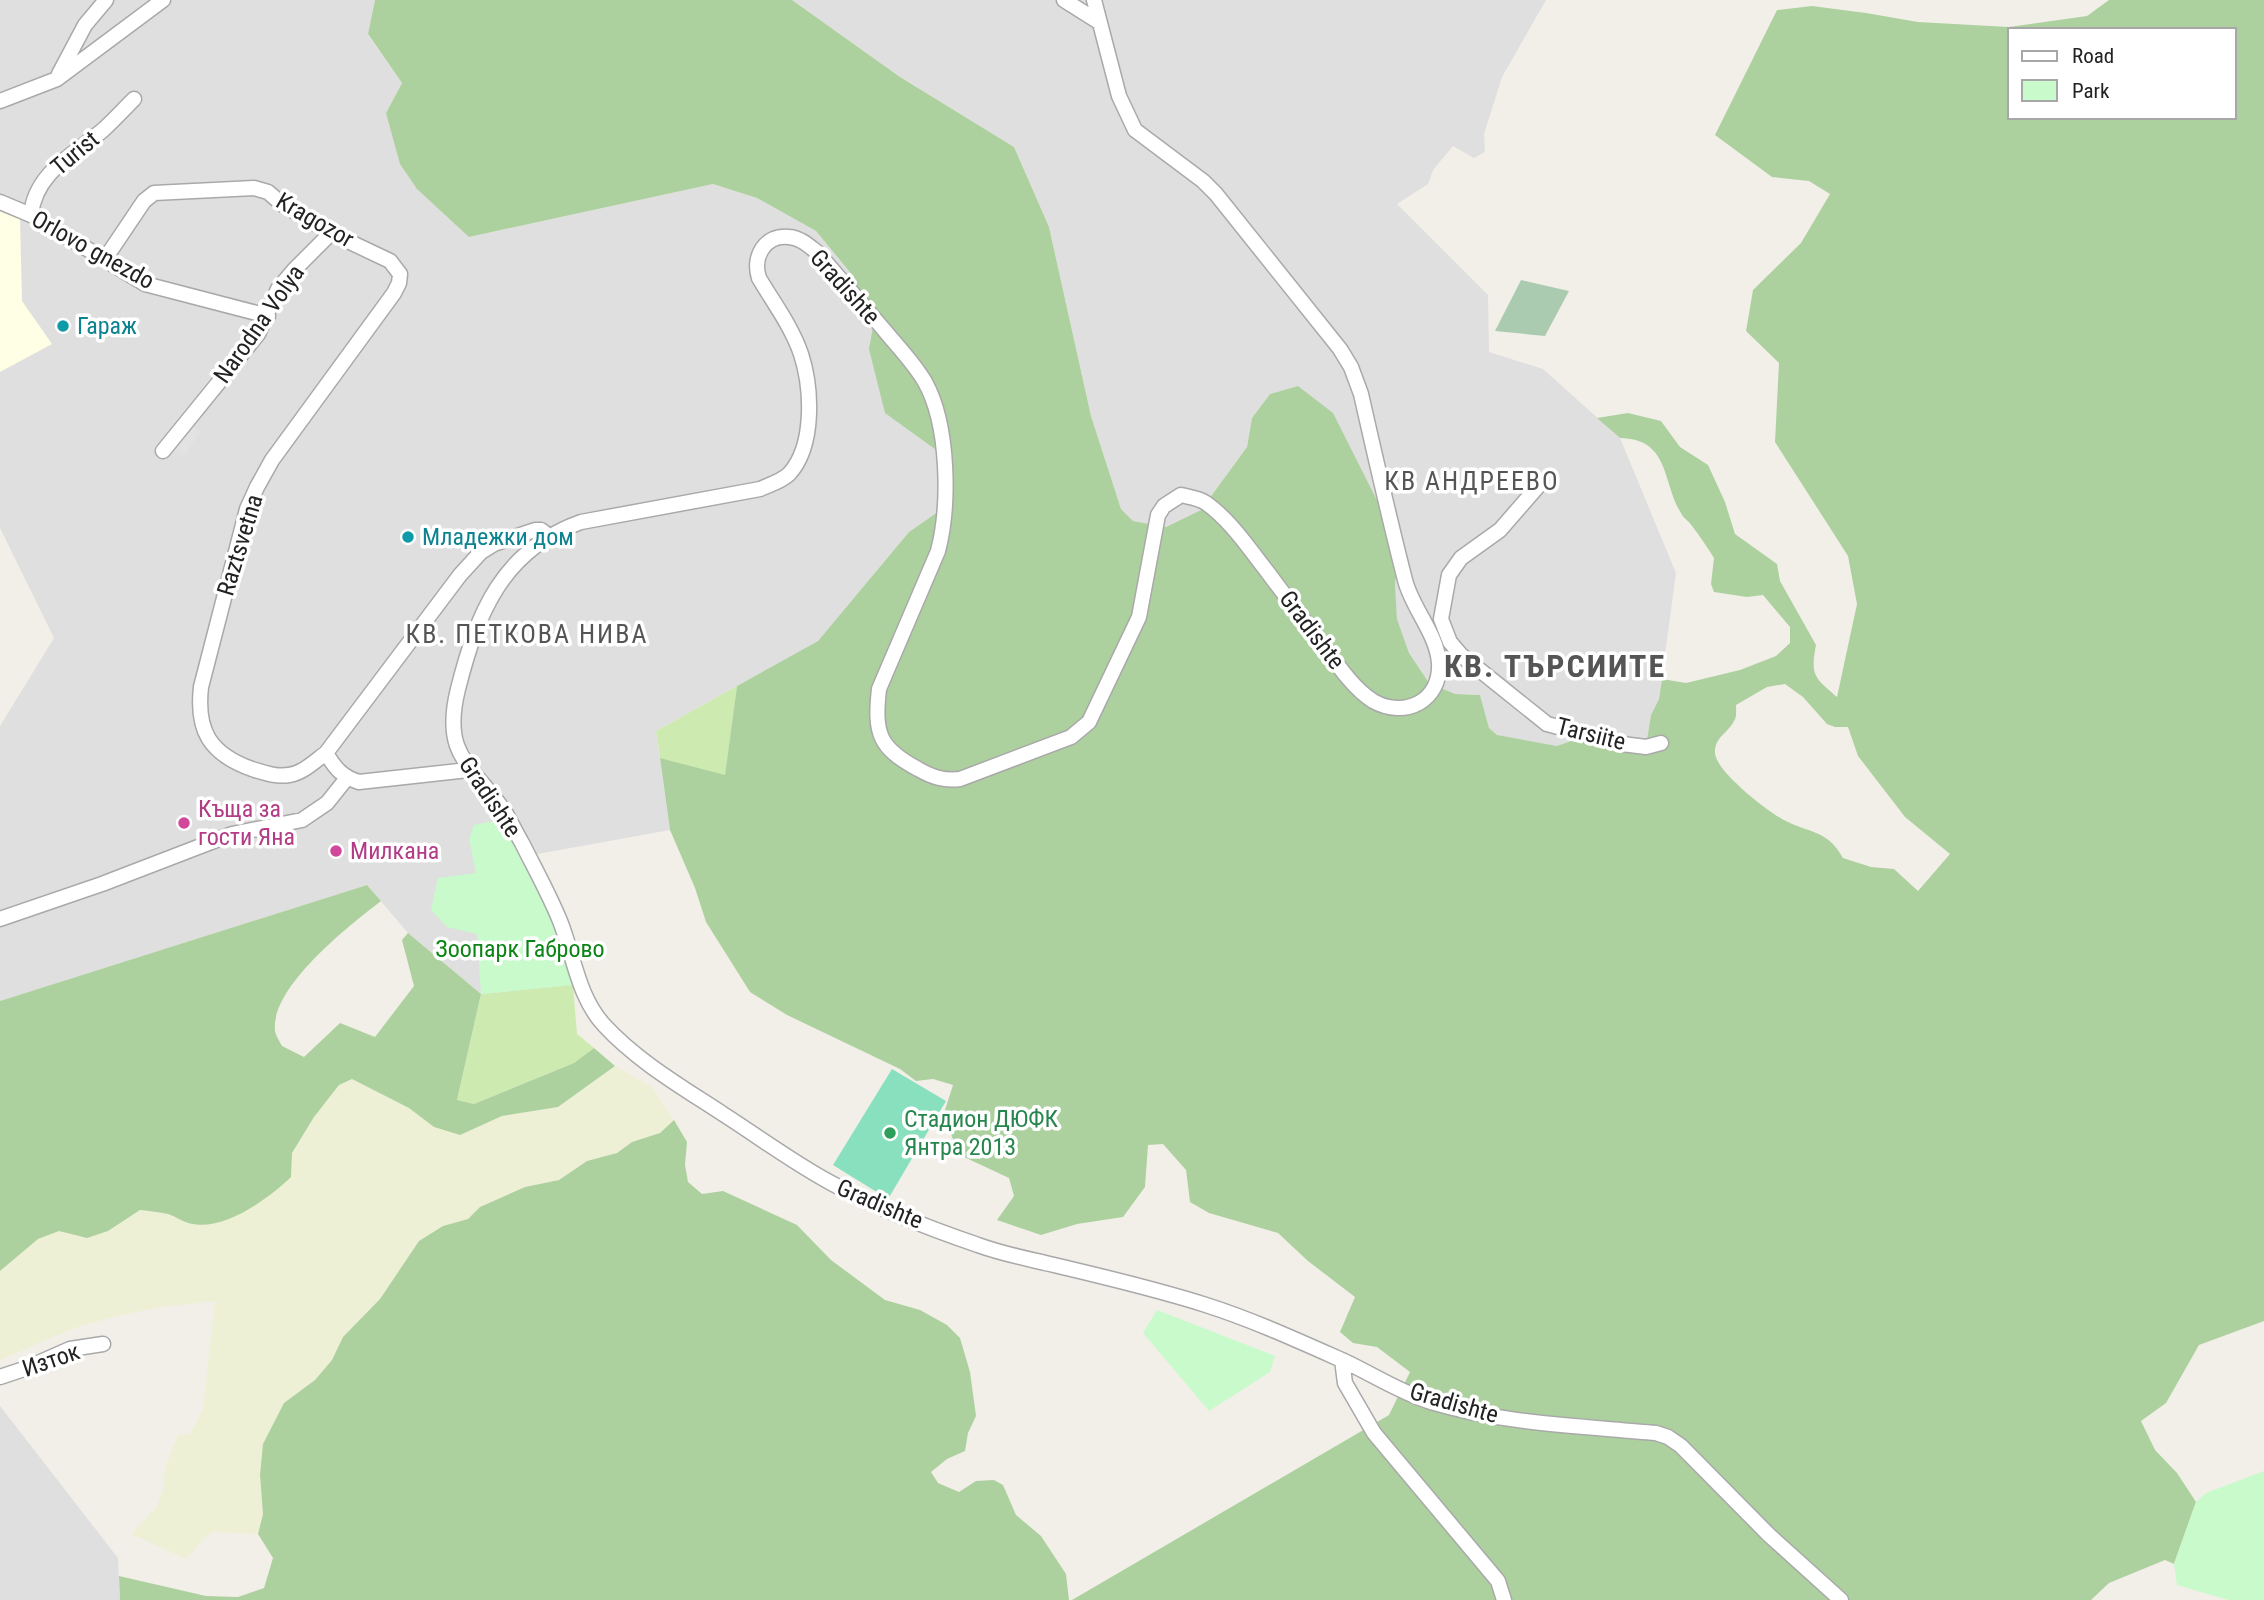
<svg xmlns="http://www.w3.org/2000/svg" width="2264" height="1600" font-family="'Roboto Condensed',sans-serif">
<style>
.residential{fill:#e0dfdf}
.education{fill:#ffffe5}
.farmland{fill:#eef0d5}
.grass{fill:#cdebb0}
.forest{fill:#add19e;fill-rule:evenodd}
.cemetery{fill:#aacbaf}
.park{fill:#c8facc}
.pitch{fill:#88e0be}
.parking{fill:#e2e2e2}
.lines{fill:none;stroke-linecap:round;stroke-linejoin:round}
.minor-casing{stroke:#a9a9a9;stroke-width:17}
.minor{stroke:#fff;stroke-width:14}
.culture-dot{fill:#0f9aa8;stroke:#fff;stroke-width:2.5}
.hotel-dot{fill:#d1479c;stroke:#fff;stroke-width:2.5}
.leisure-dot{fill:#2e9e5b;stroke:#fff;stroke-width:2.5}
.labels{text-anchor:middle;stroke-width:7;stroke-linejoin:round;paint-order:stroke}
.street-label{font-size:24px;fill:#222;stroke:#fff}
.culture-label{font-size:24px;fill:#0d838f;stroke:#fff;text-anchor:start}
.hotel-label{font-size:24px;fill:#b23c85;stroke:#fff;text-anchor:start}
.park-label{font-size:24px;fill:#0c8416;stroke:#fff}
.leisure-label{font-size:24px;fill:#27864d;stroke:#fff;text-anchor:start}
.neighbourhood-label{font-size:26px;letter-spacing:2px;fill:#555;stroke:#fff}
.district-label{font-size:32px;font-weight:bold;letter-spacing:2px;fill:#555;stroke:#fff}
</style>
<rect width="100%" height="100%" fill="#f2efe9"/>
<path class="residential" d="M0,0H375L368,35L402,83L386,113L469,237L713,184L757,198L816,231L853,276L873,327L939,452L942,509L909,532L818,641L656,731L670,830L532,855L587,984L481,994L408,933L367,885L0,1001V726L54,638L0,528Z
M792,0H1546L1502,77L1484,134L1485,152L1474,158L1453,146L1433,170L1428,184L1397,204L1488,295L1489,352L1543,369L1620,438L1676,573L1659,699L1651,715L1646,747L1582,737L1557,746L1512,739L1497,735L1489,728L1480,695L1455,694L1429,683L1409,653L1397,619L1395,583L1401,548L1298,386L1270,394L1252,418L1247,447L1201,510L1166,527L1133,521L1121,509L1091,416L1049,227L1014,147L900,77Z
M0,1406L118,1558L120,1600H0Z"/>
<path class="education" d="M0,211L20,219L22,301L52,344L0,372Z"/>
<path class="farmland" d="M615,1066L652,1087L674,1120L660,1133L632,1142L617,1153L587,1161L559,1180L525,1187L480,1207L468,1219L443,1226L419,1241L380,1299L343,1337L332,1360L315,1380L284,1403L260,1475L263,1514L258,1534L212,1532L201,1542L186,1559L131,1534L156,1508L163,1490L165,1467L178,1435L190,1434L203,1409L215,1301L161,1307L117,1316L74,1328L0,1360V1271L38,1239L59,1231L87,1238L108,1231L140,1210L168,1214L190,1224L292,1153L314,1117L339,1085L353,1079L409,1108L434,1127L460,1135L502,1116L558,1107Z"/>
<path class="grass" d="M737,686L725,776L660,758L656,731Z
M573,985L577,1034L594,1048L574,1063L474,1104L457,1100L481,994Z"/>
<path class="forest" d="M375,0H792L900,77L1014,147L1049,227L1091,416L1121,509L1133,521L1166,527L1201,510L1247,447L1252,418L1270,394L1298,386L1333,413L1401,548L1395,583L1397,619L1409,653L1429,683L1455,694L1480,695L1489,728L1497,735L1557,746L1582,737L1646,746L1651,715L1659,699L1662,679L1686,683L1740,670L1776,656L1790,643V627L1763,595L1747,597L1714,592L1711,584L1714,558C1707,547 1700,536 1692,526C1689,521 1683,518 1681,513C1662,482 1670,439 1620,438L1597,418L1628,413L1661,421L1680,447L1708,465L1725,502L1735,534L1777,564L1780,581L1816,645C1810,676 1815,678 1837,697L1857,604L1848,556L1775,442L1779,363L1746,331L1753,290L1801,243L1830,194L1809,181L1772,177L1715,135L1777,10L1812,6L1866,13L1918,22L2009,27L2087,16L2109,0H2264V1321L2199,1345L2166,1403L2141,1421L2155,1450L2177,1473L2196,1502L2174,1564L2165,1560L2109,1583L2091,1600H1072L1389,1415L1410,1372L1377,1347L1353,1343L1340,1332L1355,1297L1308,1261L1278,1233L1209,1213L1190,1202L1186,1170L1163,1144L1148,1145L1145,1187L1123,1217L1077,1224L1041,1235L997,1220L1014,1196L1009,1178L962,1156L952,1137L945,1110L953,1085L933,1079L916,1081L900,1069L787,1015L750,992L706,922L695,888L670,830L660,758L725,775L737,686L818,641L909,532L942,509L939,452L885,413L869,349L873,327L853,276L816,231L757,198L713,184L469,237L417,189L400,164L386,113L402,83L368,34ZM2010,30H2234V117H2010ZM1785,684L1803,697L1827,724L1835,727H1848L1858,756L1905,817L1950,854L1918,891L1894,869L1871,867L1843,858C1826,828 1809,834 1782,819C1766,810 1714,770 1715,752C1715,737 1728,733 1734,721C1737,717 1736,710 1736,705L1767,687Z
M367,885L381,901C350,925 270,987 275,1031C276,1036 280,1042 282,1046L304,1057L340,1023L375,1037L414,986L402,940L408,933L481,994L457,1100L474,1104L574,1063L594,1048L615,1066L558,1107L502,1116L460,1135L434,1127L409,1108L352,1079L339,1085L314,1117L292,1153L291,1177C268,1199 222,1233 188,1223C181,1221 175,1216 168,1214C159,1212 149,1211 140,1210L108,1231L87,1238L59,1231L38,1239L0,1271V1001Z
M674,1120L687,1142L685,1165L688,1182L702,1194L723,1191L797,1225L831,1260L885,1300L920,1310L947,1325L960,1338L970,1372L976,1416L968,1433L965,1451L947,1459L931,1472L938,1483L959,1492L976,1481L994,1480L1003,1485L1016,1515L1041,1536L1066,1574L1069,1600H120L119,1576L206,1596L238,1597L264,1588L273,1558L258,1534L263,1514L260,1475L263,1444L284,1403L315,1380L332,1360L343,1337L380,1299L419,1241L443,1226L468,1219L480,1207L525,1187L559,1180L587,1161L617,1153L632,1142L660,1133Z"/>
<path class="cemetery" d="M1521,280L1569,291L1545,336L1495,331Z"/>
<path class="park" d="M504,819L534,877L557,930L573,985L481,994L477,934L447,927L431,910L438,878L476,873L469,839L474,825Z
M1157,1310L1275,1356L1270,1372L1209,1411L1143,1333Z
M2264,1471V1600H2228L2177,1585L2174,1564L2196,1502L2206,1493Z"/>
<path class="pitch" d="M892,1069L946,1101L888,1199L833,1165Z"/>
<path class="parking" d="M190,425L200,432L184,456L172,448Z"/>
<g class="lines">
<g class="minor-casing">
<path id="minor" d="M1064,0L1099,22
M1094,0L1119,96L1135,130L1203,181L1216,194L1340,349L1351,367L1361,394C1375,456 1389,518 1405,580C1412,608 1437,634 1439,663C1441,701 1405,719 1373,701C1355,690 1339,667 1327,650C1306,623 1286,597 1266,570C1248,547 1229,519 1206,503C1199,498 1189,497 1181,495L1164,506L1158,515L1139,617L1089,722L1071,737L960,779C944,781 932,777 918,769C879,748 874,734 879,689L938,551C950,505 949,425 925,382C914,363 899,348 885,331C863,305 840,279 818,253C809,246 801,238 789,237C765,234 752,257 759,278C773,302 792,327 801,354C812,388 815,446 789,474C782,481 769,485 760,489L581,522C502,550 477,614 458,689C441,757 473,765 505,812C511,822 516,833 522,843C535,869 549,894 560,921C574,956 578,997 604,1025C637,1061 682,1087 723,1114C759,1137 795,1164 833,1184C877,1208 931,1229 978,1245C1002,1254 1029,1259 1054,1265C1105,1277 1156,1289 1206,1305C1253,1320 1299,1341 1344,1361C1372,1374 1401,1393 1431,1402C1504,1424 1581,1426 1656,1433L1668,1437L1681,1446L1769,1535L1841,1600
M59,74L85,25L106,0
M0,101L57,79L163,0
M0,202L31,215L145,284L268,316
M31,215C35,173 73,155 103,130C114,120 124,109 134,99
M105,259L144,201L154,193L254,188L268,192L283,205L331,233L390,261L400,274L399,283L394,293L272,460L257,487L247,509L201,687C196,731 210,754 252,769C265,773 276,777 289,775C303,773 315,761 326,753L460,575L481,552L494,544L535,530H541L550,537
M163,451L258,334L278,289L294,270L331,233
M1540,484L1500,530L1461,558L1449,575L1441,619L1450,642L1461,655L1547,724L1622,744L1646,747L1661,743
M326,753C335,768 342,777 359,782L468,770
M0,919L102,884L232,834L302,820L327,803L347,778
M1342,1360L1345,1383L1374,1433L1498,1581L1504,1600
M0,1377L27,1368L70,1349L103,1344"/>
</g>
<use href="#minor" class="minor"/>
</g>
<g class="culture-dot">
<circle cx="63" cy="326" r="7"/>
<circle cx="408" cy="537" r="7"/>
</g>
<g class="hotel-dot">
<circle cx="184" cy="823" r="7"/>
<circle cx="336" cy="851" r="7"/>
</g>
<circle class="leisure-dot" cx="890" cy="1133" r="7"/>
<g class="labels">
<g class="street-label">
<text transform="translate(75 153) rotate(-40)" y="8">Turist</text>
<text transform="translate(315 220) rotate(30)" y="8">Kragozor</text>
<text transform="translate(93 250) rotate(29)" y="8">Orlovo gnezdo</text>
<text transform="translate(845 287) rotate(48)" y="8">Gradishte</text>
<text transform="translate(259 324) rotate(-55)" y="8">Narodna Volya</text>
<text transform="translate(240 545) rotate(-73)" y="8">Raztsvetna</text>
<text transform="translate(1312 630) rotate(53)" y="8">Gradishte</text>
<text transform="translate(1591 734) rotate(14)" y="8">Tarsiite</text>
<text transform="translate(490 797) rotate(56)" y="8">Gradishte</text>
<text transform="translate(880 1204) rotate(23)" y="8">Gradishte</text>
<text transform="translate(51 1360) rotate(-19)" y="8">Изток</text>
<text transform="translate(1454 1403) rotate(16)" y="8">Gradishte</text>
</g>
<g class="culture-label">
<text x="77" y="334">Гараж</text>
<text x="422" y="545">Младежки дом</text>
</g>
<g class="hotel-label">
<text x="198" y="817">Къща за<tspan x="198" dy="28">гости Яна</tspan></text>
<text x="350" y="859">Милкана</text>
</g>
<g class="park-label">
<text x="520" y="957">Зоопарк Габрово</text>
</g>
<g class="leisure-label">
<text x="904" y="1127">Стадион ДЮФК<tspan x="904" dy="28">Янтра 2013</tspan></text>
</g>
<g class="neighbourhood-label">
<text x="1472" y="490">КВ АНДРЕЕВО</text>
<text x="527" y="643">КВ. ПЕТКОВА НИВА</text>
</g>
<g class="district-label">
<text x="1555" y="677">КВ. ТЪРСИИТЕ</text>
</g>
</g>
<rect x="2008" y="28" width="228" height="91" fill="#ffffff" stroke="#a7a7a7" stroke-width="2"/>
<rect x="2022" y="51" width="35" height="10" fill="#ffffff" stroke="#a7a7a7" stroke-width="2"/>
<text x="2072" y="63" font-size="21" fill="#222222">Road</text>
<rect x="2022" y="80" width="35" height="21" fill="#c8facc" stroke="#a7a7a7" stroke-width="2"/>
<text x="2072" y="98" font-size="21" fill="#222222">Park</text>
</svg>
